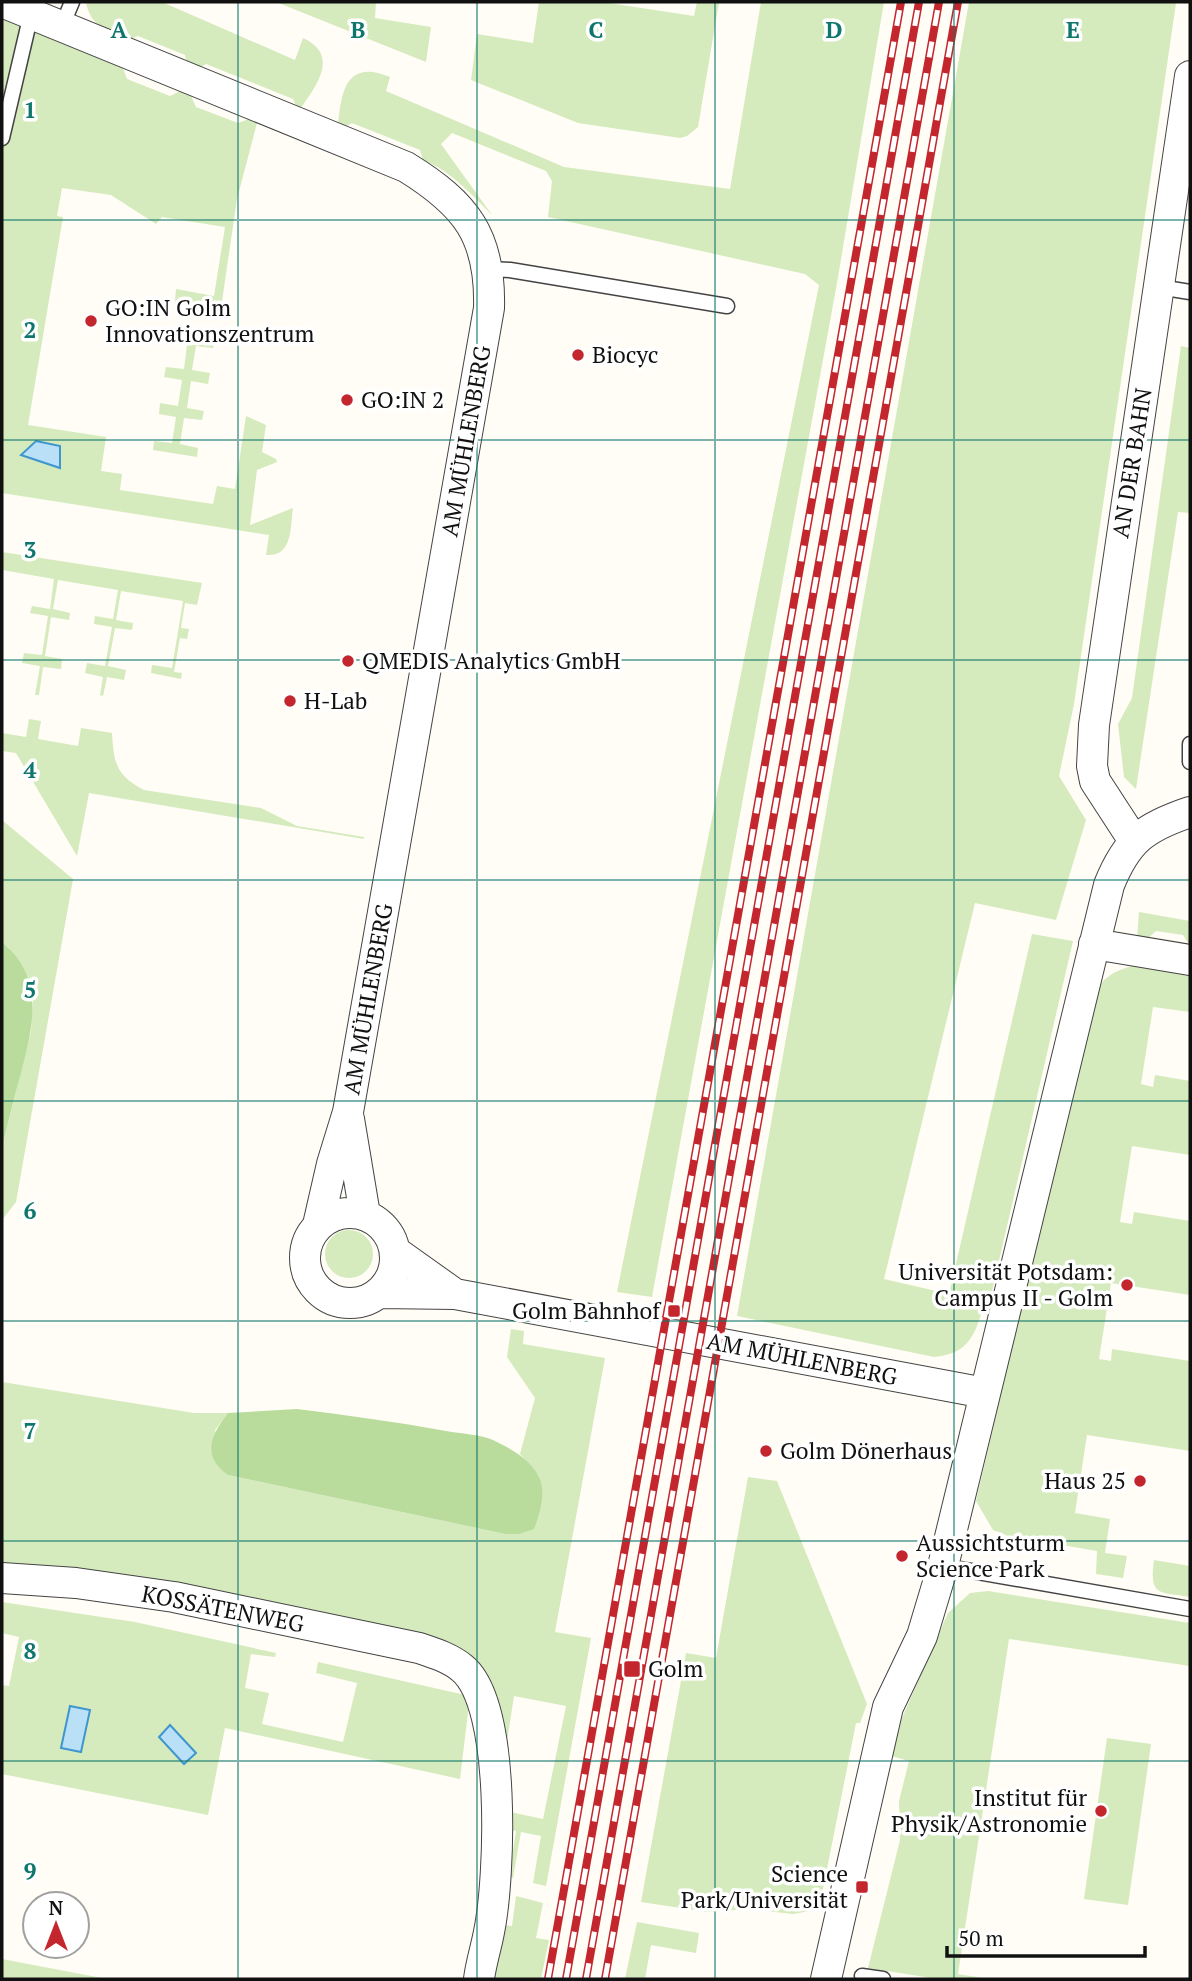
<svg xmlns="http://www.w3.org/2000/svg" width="1192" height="1981" font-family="'PT Serif',serif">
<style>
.green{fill:#d5ebbd;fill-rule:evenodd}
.forest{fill:#b9dc9c}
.water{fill:#b9e0f7;stroke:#3f96cf;stroke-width:2}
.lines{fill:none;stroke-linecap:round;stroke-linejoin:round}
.lane-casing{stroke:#444;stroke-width:17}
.street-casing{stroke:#444;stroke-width:32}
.lane{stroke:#fff;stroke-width:14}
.street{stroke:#fff;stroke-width:30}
.rail-casing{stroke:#c4262e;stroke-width:8}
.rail{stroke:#fff;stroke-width:5;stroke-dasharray:16;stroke-linecap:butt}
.grid{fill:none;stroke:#0f766e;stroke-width:2;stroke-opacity:0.55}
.poi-dot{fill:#c4262e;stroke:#fff;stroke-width:2.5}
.labels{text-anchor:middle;stroke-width:7;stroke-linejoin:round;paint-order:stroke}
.poi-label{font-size:23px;fill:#111;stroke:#fff;text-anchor:start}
.street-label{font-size:23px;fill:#111;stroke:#fff}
.grid-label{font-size:23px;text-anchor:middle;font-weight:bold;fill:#0f766e;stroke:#fff;stroke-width:7;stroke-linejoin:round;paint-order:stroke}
</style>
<rect width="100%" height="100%" fill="#fffdf5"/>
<path class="green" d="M86,2H162L295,60L303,38C340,55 317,85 300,109L297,108L293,99L206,64L198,69L187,64L185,55L138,36L127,40C107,30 90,26 86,2Z
M276,2H376L375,18L431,27L426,62Z
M539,2H602L694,16L697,2H719L698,127L687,136L680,138L578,123L471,80L477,34L533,43Z
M761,2H884L837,283L652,1297L617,1292L819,285L805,274L548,217L552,181L546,171L452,133L441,144L492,215C471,194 451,171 423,160L420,150L352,123L343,128L338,126C341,90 347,59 390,77L386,91L564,167L730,189Z
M969,2L1176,3L1074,704L1059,776L1086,820L1056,920L975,903L884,1279L949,1294L1032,934L1073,941L989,1304L984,1303C976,1334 969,1354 934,1357L737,1316Z
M2,19L123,68L127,79L170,96L180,91L191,96L196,107L238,123L249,119L257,123L237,199L221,308L175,301L176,289L214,296L225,227L162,217L156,224L111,195L62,188L57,216L63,217L28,425L106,437L101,471L122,474L120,490L213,504L217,486L235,489L246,416L266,425L262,452L276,459L277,462L257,470L250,525L293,508C290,528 293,557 266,555L269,535L2,493Z
M171,333L215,340L213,348L196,346L192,370L210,373L208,384L191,381L187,408L204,411L202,420L184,418L180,444L198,448L197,457L153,450L154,441L172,443L176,417L159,414L160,403L178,406L182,380L164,377L166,367L184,369L187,345L170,342Z
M1181,346L1190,348V513L1178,512L1136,789L1124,777L1118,724L1132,698Z
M2,552L202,583L197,605L185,603L181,628L189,629L187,639L180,638L174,672L182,673L181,679L151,673L152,665L172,668L183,601L121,591L116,620L133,623L132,630L115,628L108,666L126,670L124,680L107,677L103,696L100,695L103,677L85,673L87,663L105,666L112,627L94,624L95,616L113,619L118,590L58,580L53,609L70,613L69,620L51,617L45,656L62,659L61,669L43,667L39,695H35L40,666L22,663L24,653L42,655L48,616L30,613L32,606L50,609L54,579L2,570Z
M29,719L41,721L38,739L78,746L81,728L112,733C114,764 116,775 144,790L261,808L297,826L364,837V839L89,793L77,856L16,753L2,751V733L26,737Z
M2,820L73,879L16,1202L2,1220V1148L31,1031L33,1001L9,948L2,942Z
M1139,912L1190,921V946L1183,935L1156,931L1146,940L1137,938Z
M1140,964L1190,972V1012L1153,1007L1141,1084L1153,1087L1155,1075L1190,1081V1155L1132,1146L1120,1222L1132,1224L1134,1212L1190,1221V1295L1111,1283L1099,1359L1111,1361L1112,1349L1190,1361V1451L1087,1435L1075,1513L1110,1519L1105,1553L1127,1556L1123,1578L1096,1574L1097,1551L1008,1536L993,1530L976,1501L1094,996C1102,975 1119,969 1140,964Z
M325 1254a24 24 0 1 1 48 0a24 24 0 1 1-48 0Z
M511,1329L524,1331L523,1344L605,1358L555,1632L591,1638L546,1886L533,1883L541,1836L521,1832L513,1878L509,1877L516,1831L497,1828L464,1668L2,1568V1382L194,1413H228L215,1430L228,1475L505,1534H519L532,1467L520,1454L535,1398L507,1357ZM514,1696L566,1706L543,1819L510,1812L505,1754Z
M748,1477L777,1481L867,1704L860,1723H856L821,1899L817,1907L810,1911L793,1914L749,1909L707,1912L641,1902L686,1653L716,1658Z
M1154,1560L1190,1566V1597C1159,1592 1149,1597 1154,1560Z
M988,1591L1190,1623V1666L1009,1639L958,1974L989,1979H938L868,1968L900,1840L899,1801L909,1761L891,1756L899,1725L948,1613L970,1593Z
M2,1602L135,1622L276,1653L275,1657L251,1654L245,1688L269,1693L262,1724L343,1742L357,1683L316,1673L318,1662L470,1696L460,1779L225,1728L208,1815L2,1774V1685L9,1686L19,1637L2,1633Z
M1107,1738L1151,1744L1128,1905L1084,1899Z
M516,1896L543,1903L536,1938L549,1940L541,1979H491L501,1925L512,1926Z
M637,1922L699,1933L696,1953L651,1945L645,1979H625Z
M2,1959L107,1979H2Z"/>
<path class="forest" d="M2,942C46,979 33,1025 21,1073C14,1098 8,1123 2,1148Z
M297,1409C347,1415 396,1422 446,1431C461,1434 479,1434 493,1440C512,1449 534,1461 541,1482C545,1496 539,1516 534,1529L519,1534H505L228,1475C201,1456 211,1435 228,1413Z"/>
<path class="water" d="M36,441L60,446V468L21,455Z
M70,1706L90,1710L81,1752L61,1748Z
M170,1725L196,1753L184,1764L159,1737Z"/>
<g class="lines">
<g class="lane-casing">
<path id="lane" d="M62,26L72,2
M2,138L31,14
M488,269L510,270L727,306
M1159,287L1190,292
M1190,744V762
M943,1566L1190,1609
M862,1976L883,1979"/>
</g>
<g class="street-casing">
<path id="street" d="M2,2L406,167C466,204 491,236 489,308L348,1112L332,1164L318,1225
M1134,841L1095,781L1092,766L1094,725L1190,76
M1094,944L1190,960
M349,1119L365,1215
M305 1258a45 45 0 1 1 90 0a45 45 0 1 1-90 0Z
M396,1252L455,1294
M379,1293L455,1294L985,1393
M2,1578L76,1583L174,1597L419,1648C434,1653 450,1658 462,1668C507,1704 500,1879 489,1932C486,1948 481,1963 479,1979
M826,1979L888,1707L922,1636L943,1566L1109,885C1127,840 1145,827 1190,812"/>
</g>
<use href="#lane" class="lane"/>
<use href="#street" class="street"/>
<g class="rail-casing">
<path id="rail" d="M548,1979L901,2
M566,1979L919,2
M586,1979L939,2
M605,1979L958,2"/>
</g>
<use href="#rail" class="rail"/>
</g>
<path class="grid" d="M238,2V1979M477,2V1979M715,2V1979M954,2V1979M2,220H1190M2,440H1190M2,660H1190M2,880H1190M2,1101H1190M2,1321H1190M2,1541H1190M2,1761H1190"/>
<g class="poi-dot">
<circle cx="91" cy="321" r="7"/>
<circle cx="578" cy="355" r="7"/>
<circle cx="347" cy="400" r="7"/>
<circle cx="348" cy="661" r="7"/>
<circle cx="290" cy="701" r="7"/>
<circle cx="1127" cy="1285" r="7"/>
<rect x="667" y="1304" width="14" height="14" rx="3.5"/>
<circle cx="766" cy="1451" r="7"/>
<circle cx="1140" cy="1481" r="7"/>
<circle cx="902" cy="1556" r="7"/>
<rect x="623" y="1660" width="18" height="18" rx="3.5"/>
<circle cx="1101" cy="1811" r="7"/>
<rect x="855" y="1880" width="14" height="14" rx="3.5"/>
</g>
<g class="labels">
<g class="poi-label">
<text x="105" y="316">GO:IN Golm<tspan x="105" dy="26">Innovationszentrum</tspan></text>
<text x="592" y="363">Biocyc</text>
<text x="361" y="408">GO:IN 2</text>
<text x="362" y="669">QMEDIS Analytics GmbH</text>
<text x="304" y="709">H-Lab</text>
<text x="1113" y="1280" text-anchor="end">Universität Potsdam:<tspan x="1113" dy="26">Campus II - Golm</tspan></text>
<text x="660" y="1319" text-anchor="end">Golm Bahnhof</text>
<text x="780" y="1459">Golm Dönerhaus</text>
<text x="1126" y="1489" text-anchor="end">Haus 25</text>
<text x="916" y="1551">Aussichtsturm<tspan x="916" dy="26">Science Park</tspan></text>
<text x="648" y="1677">Golm</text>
<text x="1087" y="1806" text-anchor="end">Institut für<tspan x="1087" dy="26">Physik/Astronomie</tspan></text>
<text x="848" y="1882" text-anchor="end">Science<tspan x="848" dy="26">Park/Universität</tspan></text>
</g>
<g class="street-label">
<text transform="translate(466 441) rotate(-80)" y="8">AM MÜHLENBERG</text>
<text transform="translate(1132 463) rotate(-81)" y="8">AN DER BAHN</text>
<text transform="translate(368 999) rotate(-80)" y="8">AM MÜHLENBERG</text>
<text transform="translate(802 1359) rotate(11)" y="8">AM MÜHLENBERG</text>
<text transform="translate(223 1609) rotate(11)" y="8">KOSSÄTENWEG</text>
</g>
</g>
<g class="grid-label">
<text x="119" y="38">A</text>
<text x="358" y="38">B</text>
<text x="596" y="38">C</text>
<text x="834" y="38">D</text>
<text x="1073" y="38">E</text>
<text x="30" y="118">1</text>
<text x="30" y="338">2</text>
<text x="30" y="558">3</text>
<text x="30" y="778">4</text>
<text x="30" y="998">5</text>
<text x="30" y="1219">6</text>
<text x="30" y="1439">7</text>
<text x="30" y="1659">8</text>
<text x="30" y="1879">9</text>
</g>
<rect width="1192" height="1981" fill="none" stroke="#111111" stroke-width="7"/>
<g transform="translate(56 1925)"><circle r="33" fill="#ffffff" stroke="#a0a0a0" stroke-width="2"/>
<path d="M0-5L12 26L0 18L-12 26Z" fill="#c4262e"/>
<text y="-10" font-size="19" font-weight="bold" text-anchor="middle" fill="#111111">N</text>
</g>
<path d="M947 1946v10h198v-10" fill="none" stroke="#111111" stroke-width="3.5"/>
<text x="958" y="1946" font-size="21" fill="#111111" stroke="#ffffff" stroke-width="5" paint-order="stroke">50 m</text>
</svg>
